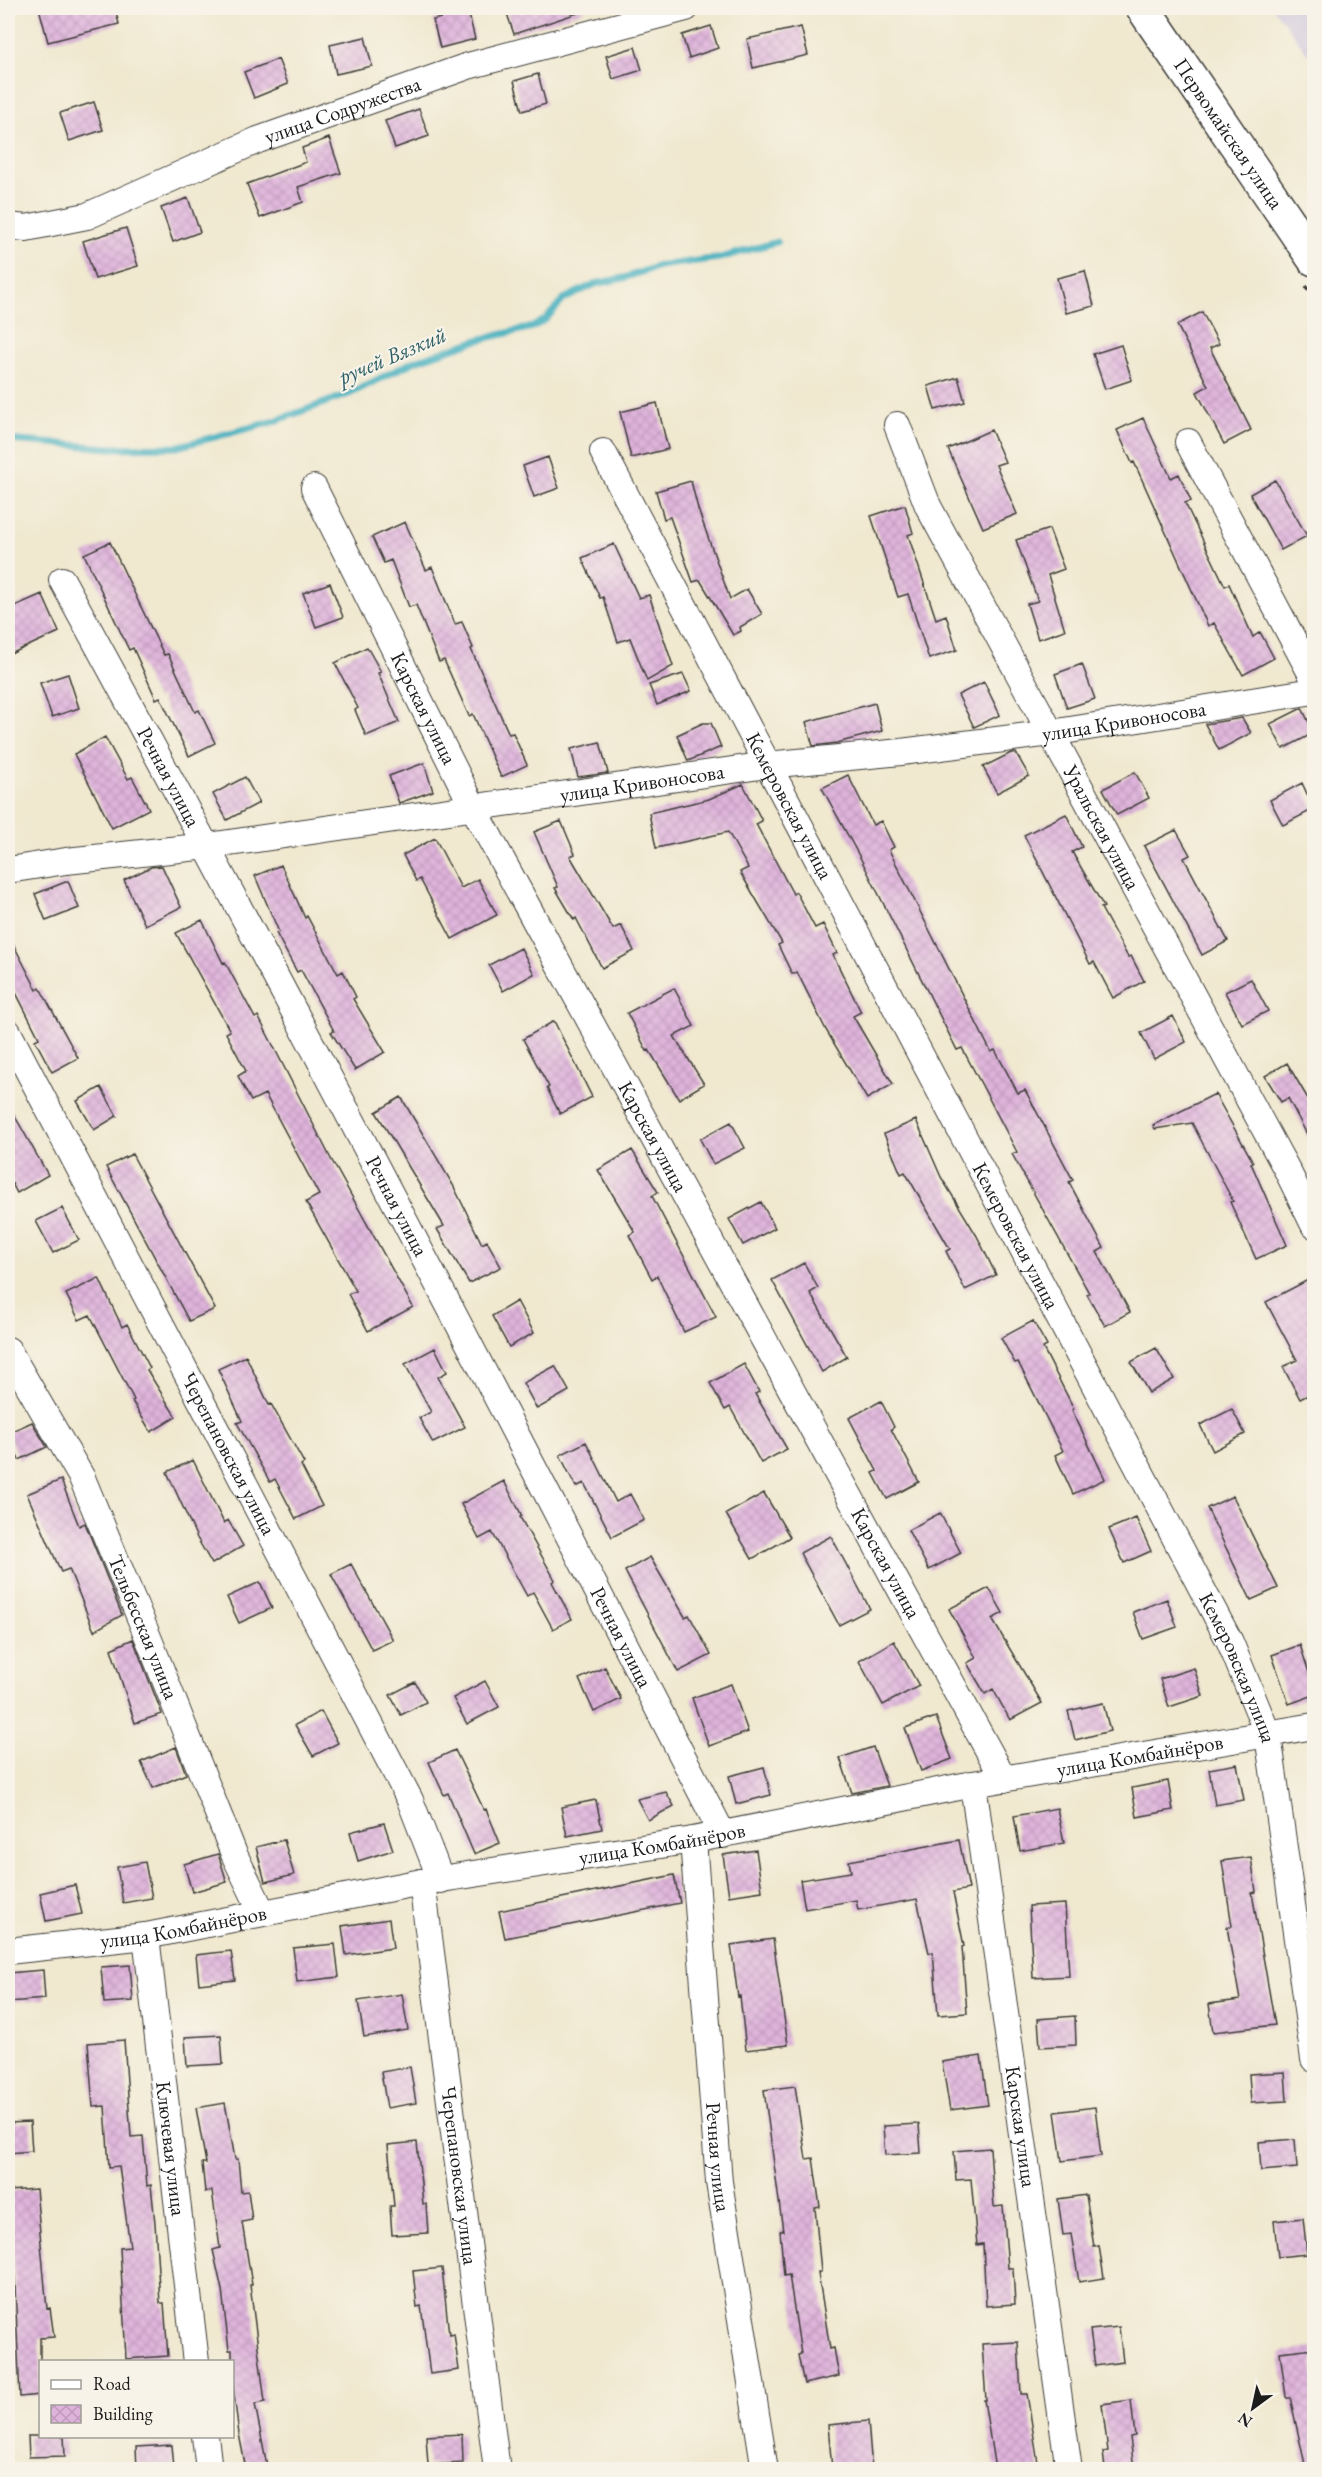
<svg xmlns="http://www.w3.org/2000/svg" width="1322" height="2477" font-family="'EB Garamond',serif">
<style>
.railway{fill:#c7c0d9}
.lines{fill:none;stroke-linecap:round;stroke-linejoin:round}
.stream{stroke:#40aebe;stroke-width:7}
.building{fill:url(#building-cross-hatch)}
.street-casing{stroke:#3c3b37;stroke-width:28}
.secondary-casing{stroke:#3c3b37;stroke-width:36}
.path{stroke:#3c3b37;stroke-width:4;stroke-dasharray:4.5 4.5;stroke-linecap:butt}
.street{stroke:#fff;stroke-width:26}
.secondary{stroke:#fff;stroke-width:33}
.labels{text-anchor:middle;stroke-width:4.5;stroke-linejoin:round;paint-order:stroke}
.street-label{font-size:21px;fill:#1c1c1c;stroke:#f7f3e8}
.water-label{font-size:22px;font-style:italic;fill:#2c5e65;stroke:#f7f3e8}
</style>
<defs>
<pattern id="building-cross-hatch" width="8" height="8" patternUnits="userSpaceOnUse" patternTransform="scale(1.5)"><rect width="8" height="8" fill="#dfb4dc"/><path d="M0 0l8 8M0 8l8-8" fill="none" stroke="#bf9abc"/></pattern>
</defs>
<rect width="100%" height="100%" fill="#f7f3e8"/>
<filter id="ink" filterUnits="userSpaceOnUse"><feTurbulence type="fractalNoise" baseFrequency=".0167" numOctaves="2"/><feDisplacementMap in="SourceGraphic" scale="12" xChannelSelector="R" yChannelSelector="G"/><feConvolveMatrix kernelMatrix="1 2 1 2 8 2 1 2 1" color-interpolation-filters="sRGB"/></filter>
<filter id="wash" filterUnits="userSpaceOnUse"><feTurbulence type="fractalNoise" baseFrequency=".008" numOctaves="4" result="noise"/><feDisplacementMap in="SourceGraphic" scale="24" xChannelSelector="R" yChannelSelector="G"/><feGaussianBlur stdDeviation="1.35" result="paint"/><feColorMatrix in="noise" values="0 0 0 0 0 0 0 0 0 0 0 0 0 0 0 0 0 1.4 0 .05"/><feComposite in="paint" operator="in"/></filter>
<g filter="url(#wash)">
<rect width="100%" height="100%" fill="#f0e8cf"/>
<path class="railway" d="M1273,8H1314V62Z"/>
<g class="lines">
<path class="stream" d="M8,440L111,448L176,447L272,422L349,394L415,361L478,340L533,327L546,319L564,299L595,284L624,278L659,266L720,258L777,242"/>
</g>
<g id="blocks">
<path class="building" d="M39,8H115L119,24L48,42Z
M505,8H584V11L514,34Z
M468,11L475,39L440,48L433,20Z
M711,26L718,48L689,58L682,35Z
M801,27L808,55L753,68L747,39Z
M365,37L372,66L336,74L330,45Z
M635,47L642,70L613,79L606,56Z
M278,59L288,84L254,98L244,72Z
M538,74L546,104L522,111L514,81Z
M94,102L103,130L69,141L60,113Z
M419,109L429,136L395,148L385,121Z
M329,138L341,173L298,187L303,202L260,218L247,184L306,162L302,148Z
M188,198L200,232L173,242L161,208Z
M126,228L138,266L95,279L83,241Z
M1085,271L1094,306L1066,313L1057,278Z
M1202,312L1219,344L1210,348L1251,430L1224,444L1197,392L1208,386L1177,325Z
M1121,345L1132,380L1105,389L1093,354Z
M958,377L965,402L935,410L928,386Z
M657,403L668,449L631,458L620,412Z
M1143,418L1171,478L1179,474L1191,501L1185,503L1225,586L1229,584L1253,637L1260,632L1274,658L1243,675L1214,623L1208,626L1134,462L1132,463L1117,430Z
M991,430L1005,462L996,465L1017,514L983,528L948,449Z
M548,457L559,488L534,497L523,466Z
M1275,480L1307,536L1281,550L1250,494Z
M691,481L698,509L730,599L747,589L762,614L740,627L741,631L733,635L700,580L693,582L670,517L664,519L656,491Z
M905,505L913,533L908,535L936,619L946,615L957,650L929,659L908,594L898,597L871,516Z
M405,522L426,570L432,567L455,624L462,622L473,648L471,649L509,734L513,733L527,765L501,777L473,714L469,716L444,660L439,662L416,605L409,607L391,560L384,563L372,537Z
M1049,529L1064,569L1048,575L1065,630L1038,639L1027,604L1038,601L1016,540Z
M110,542L164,655L168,654L195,712L199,710L215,743L189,756L160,697L156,699L133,648L129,650L84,554Z
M614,544L639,598L649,595L673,666L647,681L630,638L618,642L603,597L600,598L582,558Z
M330,583L343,617L316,627L303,593Z
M42,594L59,632L8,655V609Z
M367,647L381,672L378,673L399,722L366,736L355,710L358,708L335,663Z
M1082,664L1095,699L1067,708L1055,674Z
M68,674L79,708L52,717L40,683Z
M683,674L691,691L657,705L649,685Z
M984,682L1000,715L974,727L958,695Z
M875,703L882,731L837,743L813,746L806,722Z
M1302,708L1314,733L1283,749L1270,724Z
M1242,718L1251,733L1219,750L1205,724Z
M703,723H711L721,747L688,761L677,735Z
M105,737L128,779L132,777L149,809L112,828L74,754Z
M600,742L608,773L578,777L571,749Z
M1011,753H1016L1029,776L997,793L983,767Z
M424,763L433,791L399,803L389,776Z
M1135,772L1149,798L1117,815L1103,789Z
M848,775L873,825L881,821L894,847L889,850L991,1052L995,1050L1018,1093L1025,1090L1073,1180L1069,1182L1104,1248L1097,1252L1130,1312L1105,1326L1087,1294L1089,1293L1012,1154L1017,1152L985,1091L962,1048L957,1050L863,863L822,788Z
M245,777L259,803L227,820L213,794Z
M1302,783L1314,809L1283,825L1270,800Z
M743,784L762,821L756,824L793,894L796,892L815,928L823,924L837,953L833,955L861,1012L853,1016L893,1084L867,1099L826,1030L797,972L792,974L778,945L782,943L740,872L748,868L728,832L656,848L649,813L709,799Z
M1066,814L1082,847L1072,852L1104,907L1101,908L1128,957L1131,956L1144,981L1113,998L1094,962L1090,964L1024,835Z
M561,821L575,854L570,856L613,929L621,925L634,951L602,968L576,918L574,920L555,888L558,887L534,832Z
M1176,830L1190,855L1184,858L1228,941L1202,955L1144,846Z
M435,838L461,888L478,879L497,915L452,939L420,879L416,881L403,855Z
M281,865L305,918L307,916L338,974L343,971L356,997L353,999L385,1052L355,1070L331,1032L334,1031L301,970L297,972L276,933L279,932L255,876Z
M162,866L181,907L145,925L124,880L151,867Z
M68,881L79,908L46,921L35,894Z
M202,920L223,963L225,962L255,1018L258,1016L330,1157L413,1307L368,1331L348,1294L356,1291L306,1202L319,1195L265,1094L251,1101L238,1076L246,1071L226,1033L230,1031L176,933Z
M8,934L37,990L40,988L78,1058L52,1072L35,1040L39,1038L8,977Z
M521,948L534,974L503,991L489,965Z
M1251,979L1268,1011L1242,1024L1225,992Z
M674,988L694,1026L674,1036L704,1084L679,1099L649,1050L647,1051L627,1013Z
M1173,1016L1186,1042L1154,1059L1141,1033Z
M554,1021L592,1097L560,1114L547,1088L549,1087L523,1039Z
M1287,1063L1314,1109V1148L1288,1098L1281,1102L1265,1076Z
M101,1087L117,1116L94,1130L77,1101Z
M1215,1094L1253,1162L1251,1163L1287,1245L1256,1259L1230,1202L1233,1201L1192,1123L1155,1129L1153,1125Z
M401,1097L453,1185L482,1244L487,1241L501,1267L469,1283L437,1229L444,1226L376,1112Z
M8,1104L48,1175L17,1193L8,1176Z
M916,1120L941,1177L977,1236L996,1275L965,1290L946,1251L950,1249L905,1172L901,1174L884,1134Z
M731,1122L745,1148L713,1164L700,1139Z
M632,1150L658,1192L652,1196L716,1317L684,1332L657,1276L652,1279L629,1235L635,1232L598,1170Z
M132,1154L215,1309L189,1321L106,1167Z
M761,1202L775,1228L743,1245L729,1219Z
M62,1208L79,1240L53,1253L36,1221Z
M804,1263L818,1288L810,1293L847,1357L822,1372L772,1280Z
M99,1278L122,1327L127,1324L150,1368L147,1370L176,1417L151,1432L132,1401L134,1400L90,1315L79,1320L66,1294Z
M1308,1280L1314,1291V1394V1392L1300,1399L1283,1367L1297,1360L1266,1302Z
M517,1301L534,1333L509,1347L492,1316Z
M1033,1321L1047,1346L1043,1348L1074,1409L1072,1410L1105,1479L1073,1494L1055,1455L1063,1451L1018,1362L1015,1363L1001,1338Z
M435,1348L447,1372L438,1377L465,1427L433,1443L419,1418L431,1412L405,1364Z
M1156,1348L1174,1379L1149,1393L1131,1362Z
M246,1356L269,1405L271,1404L304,1463L301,1465L322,1506L296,1519L275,1479L270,1482L237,1423L242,1421L218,1369Z
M744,1364L759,1392L755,1394L787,1449L761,1463L730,1407L725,1410L710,1383Z
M555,1366L569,1391L537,1409L523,1383Z
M881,1401L894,1427L891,1429L919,1482L887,1499L873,1473L877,1471L849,1418Z
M1232,1409L1245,1434L1213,1451L1200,1425Z
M32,1422L47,1447L19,1460L8,1433Z
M586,1442L616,1502L630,1494L644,1520L612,1537L584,1483L576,1487L560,1455Z
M193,1460L224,1523L228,1520L243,1546L212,1564L197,1538L167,1472Z
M61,1480L79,1526L85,1523L122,1615L94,1631L69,1569L61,1572L27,1494Z
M504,1481L522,1516L520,1517L555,1580L552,1582L572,1619L553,1629L533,1592L527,1596L492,1532L479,1539L461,1504Z
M764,1493L790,1537L752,1559L726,1514Z
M1233,1496L1278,1588L1251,1600L1207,1508Z
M940,1513L961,1553L929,1570L908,1530Z
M1136,1518L1151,1551L1124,1563L1109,1529Z
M831,1536L870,1609L839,1625L800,1553Z
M650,1557L685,1617L689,1615L711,1655L678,1672L625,1571Z
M351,1564L393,1640L372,1650L331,1574Z
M260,1582L272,1608L239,1623L227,1597Z
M989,1588L1003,1613L992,1619L1042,1703L1010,1720L993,1689L985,1694L967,1663L976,1658L949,1609Z
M1167,1599L1177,1627L1143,1639L1133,1612Z
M133,1639L162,1714L135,1723L111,1649Z
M894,1641L919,1686L883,1705L859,1661Z
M1300,1645L1314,1688V1695L1289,1704L1272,1655Z
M605,1667L621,1699L594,1712L579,1679Z
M1194,1668L1203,1696L1169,1707L1160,1679Z
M485,1681L499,1707L467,1724L453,1698Z
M415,1682L426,1702L401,1715L390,1695Z
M731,1684L748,1732L709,1746L692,1698Z
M1103,1703L1110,1731L1075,1740L1068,1711Z
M321,1711L338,1743L313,1756L295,1725Z
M936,1717L952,1759L921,1771L905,1728Z
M176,1747L186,1774L153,1788L141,1762Z
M873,1747L887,1786L852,1793L840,1758Z
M455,1750L484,1810L486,1809L500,1843L474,1854L448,1793L444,1795L429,1762Z
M1237,1764L1244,1800L1215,1805L1209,1769Z
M764,1767L771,1795L736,1804L729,1776Z
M1168,1781L1173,1810L1137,1817L1132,1788Z
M666,1792L674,1806L648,1820L637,1799Z
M596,1800L602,1829L567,1836L561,1807Z
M1057,1808L1064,1843L1020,1851L1014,1816Z
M384,1823L393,1850L358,1861L350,1832Z
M284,1840L294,1875L265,1882L256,1847Z
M959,1840L969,1889L953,1892L964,1946L962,1947L967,2013L938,2015L933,1952L929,1953L917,1899L858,1910L856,1900L805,1909L800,1880L851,1872L849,1861Z
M756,1850L762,1891L729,1896L723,1855Z
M218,1854L227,1882L192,1892L184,1864Z
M1251,1857L1256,1892L1252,1893L1275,2025L1213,2032L1209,2004L1240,2000L1227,1927L1232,1926L1222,1861Z
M145,1862L152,1898L123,1903L117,1867Z
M674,1875L680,1903L505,1938L499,1911Z
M75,1885L82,1914L46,1921L40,1893Z
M1065,1904L1069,1976L1033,1978L1029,1906Z
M389,1919L393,1948L346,1955L342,1926Z
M773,1939L788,2045L746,2050L740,1996L738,1997L731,1945Z
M335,1944L339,1977L297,1982L293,1948Z
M231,1951L235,1980L199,1984L196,1955Z
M130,1965L133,2001L104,2003L101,1967Z
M43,1970L45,1999L9,2002L8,1973Z
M402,1994L408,2030L364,2037L358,2001Z
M1075,2016L1076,2045L1040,2047L1038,2019Z
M221,2035L223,2064L187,2066L185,2037Z
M124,2040L131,2137L143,2136L147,2186L151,2185L155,2223L160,2303H164L168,2356L126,2359L120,2248L130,2247L119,2166L109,2167L105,2106L93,2107L88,2043Z
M981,2056L988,2105L950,2110L942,2062Z
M410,2067L416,2103L387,2108L381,2072Z
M1285,2072L1287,2101L1251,2103L1249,2074Z
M795,2086L806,2159L813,2158L820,2207L815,2208L821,2272H818L830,2349L834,2348L839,2376L804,2384L798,2355L801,2354L789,2275L784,2276L780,2231H783L764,2090Z
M225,2103L235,2159H238L241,2192L248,2191L252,2220L242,2222L252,2285H250L265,2402L255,2404L267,2466L249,2469H246L239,2434L232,2379V2350H229L222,2290L213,2250L220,2248L212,2191L205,2192L202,2163H206L196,2108Z
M1095,2107L1101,2156L1062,2161L1055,2112Z
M30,2122L32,2151L8,2153V2123Z
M919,2124L921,2153L885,2155L883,2126Z
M1295,2139L1297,2168L1261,2171L1259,2142Z
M417,2142L423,2204H426L428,2233L392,2235L390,2206H394L388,2145Z
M990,2148L994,2207L1003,2206L1008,2268H1013L1015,2304L986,2306L983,2244L977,2245L971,2179L956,2180L954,2151Z
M36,2189L47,2309L50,2308L54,2337L40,2338V2395L20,2397L12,2220H8V2191Z
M1086,2195L1094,2247L1099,2246L1104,2278L1079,2282L1071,2234L1063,2235L1058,2199Z
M1303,2218L1307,2254L1278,2257L1274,2221Z
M442,2268L449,2335L454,2334L459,2370L430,2374L421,2306L417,2307L413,2271Z
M1119,2327L1123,2362L1095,2366L1090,2330Z
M1018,2342L1021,2394H1027L1039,2469H995L984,2400H986L982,2344Z
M1314,2348V2469H1306L1290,2397H1286L1280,2352Z
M1131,2400L1135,2436L1130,2437L1134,2469H1105L1103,2452L1108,2451L1102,2404Z
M868,2421L872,2469H832L828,2425Z
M462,2434L463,2463L428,2465L426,2436Z
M28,2436H64L65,2456L29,2457Z
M172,2445L174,2469H137L136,2447Z"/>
</g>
</g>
<g filter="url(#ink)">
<use href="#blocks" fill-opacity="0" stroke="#3c3b37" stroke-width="1.5"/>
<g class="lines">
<g class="street-casing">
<g id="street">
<path id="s1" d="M8,226L26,228L87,216L258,140L468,66L686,8"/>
<path id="s2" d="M897,425L928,506L1287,1170L1314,1225"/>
<path d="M1188,442L1314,679"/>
<path id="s3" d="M603,452L1230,1642L1268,1735L1314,2059"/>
<path id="s4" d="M314,488L473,807L1004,1779"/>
<path id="s5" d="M62,580C289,995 507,1414 723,1835"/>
<path id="s6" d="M8,870L66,861L208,846L767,765L901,752L1051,733L1314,691"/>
<path id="s7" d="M8,1032L410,1800L441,1880"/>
<path id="s8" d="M8,1350L82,1478L150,1642L234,1854L262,1912"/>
<path id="s9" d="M973,1784L1069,2470"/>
<path id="s10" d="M693,1840L719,2182L765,2470"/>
<path id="s11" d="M422,1882L497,2470"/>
<path id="s12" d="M146,1936L196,2362"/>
<path id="s13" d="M8,1951L146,1936L422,1882L693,1840L973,1784L1314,1726"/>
<path d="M205,2436L209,2470"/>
</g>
</g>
<g class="secondary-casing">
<g id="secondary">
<path id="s14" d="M1143,8L1314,259"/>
</g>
</g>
<path class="path" d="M1306,286L1314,298"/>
<use href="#street" class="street"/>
<use href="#secondary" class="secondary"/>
</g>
</g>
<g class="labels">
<g class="street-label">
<text dy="7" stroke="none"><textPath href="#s1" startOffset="357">улица Содружества</textPath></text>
<text dy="7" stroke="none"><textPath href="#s14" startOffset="152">Первомайская улица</textPath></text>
<text dy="7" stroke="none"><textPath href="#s4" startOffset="246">Карская улица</textPath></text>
<text dy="7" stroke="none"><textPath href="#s6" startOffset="1126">улица Кривоносова</textPath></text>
<text dy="7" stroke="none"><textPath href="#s5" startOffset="224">Речная улица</textPath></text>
<text dy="7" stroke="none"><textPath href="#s6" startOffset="640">улица Кривоносова</textPath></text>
<text dy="7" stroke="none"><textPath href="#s3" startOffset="400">Кемеровская улица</textPath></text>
<text dy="7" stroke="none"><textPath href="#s2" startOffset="452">Уральская улица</textPath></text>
<text dy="7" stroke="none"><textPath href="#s4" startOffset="732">Карская улица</textPath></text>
<text dy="7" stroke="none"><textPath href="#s5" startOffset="710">Речная улица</textPath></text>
<text dy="7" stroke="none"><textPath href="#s3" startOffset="886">Кемеровская улица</textPath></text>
<text dy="7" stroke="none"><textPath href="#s7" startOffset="476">Черепановская улица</textPath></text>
<text dy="7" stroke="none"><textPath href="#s4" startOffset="1218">Карская улица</textPath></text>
<text dy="7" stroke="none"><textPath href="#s8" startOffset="309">Тельбесская улица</textPath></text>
<text dy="7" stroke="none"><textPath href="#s5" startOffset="1196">Речная улица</textPath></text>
<text dy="7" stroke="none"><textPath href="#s3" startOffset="1372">Кемеровская улица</textPath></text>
<text dy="7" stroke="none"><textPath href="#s13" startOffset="1149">улица Комбайнёров</textPath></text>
<text dy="7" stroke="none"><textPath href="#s13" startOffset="663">улица Комбайнёров</textPath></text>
<text dy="7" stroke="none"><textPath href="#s13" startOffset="177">улица Комбайнёров</textPath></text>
<text dy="7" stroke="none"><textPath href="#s9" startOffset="346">Карская улица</textPath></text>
<text dy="7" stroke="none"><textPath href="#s12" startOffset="214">Ключевая улица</textPath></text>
<text dy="7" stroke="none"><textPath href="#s10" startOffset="318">Речная улица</textPath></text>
<text dy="7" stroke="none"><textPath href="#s11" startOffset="296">Черепановская улица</textPath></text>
</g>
<g class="water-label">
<text transform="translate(392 355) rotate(-23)" y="8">ручей Вязкий</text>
</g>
</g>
<rect width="1322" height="2477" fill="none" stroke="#f7f3e8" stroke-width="30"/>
<rect x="39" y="2360" width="195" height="78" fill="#f7f3e8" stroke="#9f9d96" stroke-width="1.5"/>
<rect x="51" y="2380" width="30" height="9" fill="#ffffff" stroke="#9f9d96" stroke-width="1.5"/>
<text x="93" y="2390" font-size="18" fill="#1c1c1c">Road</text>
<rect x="51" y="2405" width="30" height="18" fill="url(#building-cross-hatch)" stroke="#9f9d96" stroke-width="1.5"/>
<text x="93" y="2420" font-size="18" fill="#1c1c1c">Building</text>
<g transform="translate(1253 2408) rotate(213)" stroke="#f7f3e8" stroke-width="4.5" paint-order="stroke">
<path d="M0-4.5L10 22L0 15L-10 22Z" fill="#1c1c1c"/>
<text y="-9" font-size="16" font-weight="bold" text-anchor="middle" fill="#1c1c1c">N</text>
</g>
</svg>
